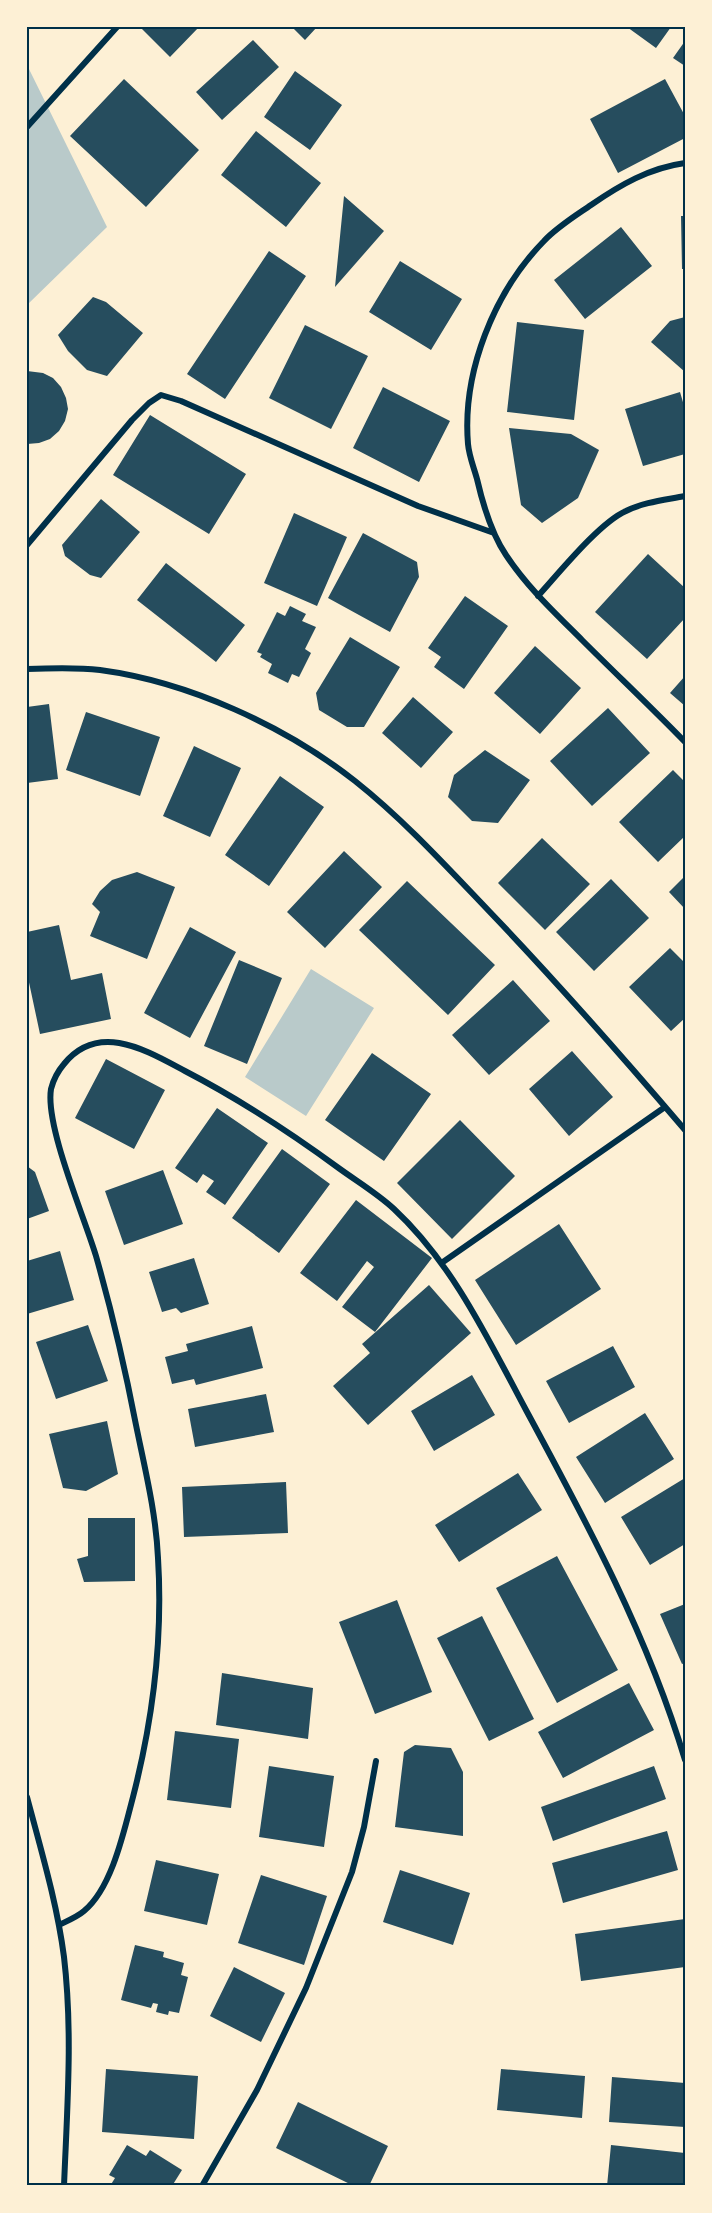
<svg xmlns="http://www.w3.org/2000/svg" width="712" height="2213" font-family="'Archivo Narrow',sans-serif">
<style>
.green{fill:#b9caca}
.building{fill:#264d5e}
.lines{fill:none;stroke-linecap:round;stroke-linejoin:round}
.minor{stroke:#003049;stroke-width:6}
.neatline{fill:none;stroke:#003049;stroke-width:2}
</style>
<rect width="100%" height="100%" fill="#fdf0d5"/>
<path class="green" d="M27,65L107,227L27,305Z
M311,969L374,1008L306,1116L245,1077Z"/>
<path class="building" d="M140,27H199L170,57Z
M292,27H317L305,40Z
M627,27H671L656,48Z
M253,40L279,67L222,120L196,92Z
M685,41V66L673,58Z
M295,71L342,105L310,150L264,117Z
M124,79L199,150L146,207L70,136Z
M665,79L685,116V138L618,173L590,119Z
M256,131L321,183L286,227L221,175Z
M344,196L384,231L335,287Z
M681,216H685V269H682Z
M621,227L652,266L585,319L554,280Z
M269,251L306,276L225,399L187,374Z
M400,261L462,299L431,350L369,312Z
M93,297L106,302L143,333L107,376L87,370L68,351L58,335Z
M685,317V372L651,342L670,321Z
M517,322L584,330L574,420L507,412Z
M305,325L368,356L331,429L269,398Z
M27,371L43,373L53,378L61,387L66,398L68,409L65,421L59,431L50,439L39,443L27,444Z
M383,387L450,421L419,482L353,448Z
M680,392L685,409V454L643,466L625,409Z
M150,415L246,474L209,534L113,475Z
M509,428L571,434L599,450L578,498L542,523L521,505Z
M101,499L140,532L101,578L90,575L65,556L62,545Z
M294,513L347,537L317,606L264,583Z
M363,533L417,562L419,577L390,632L328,598Z
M648,554L685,588V618L647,659L595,612Z
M166,563L245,625L216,662L137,600Z
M465,596L508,626L464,689L434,667L441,657L428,648Z
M290,606L306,614L302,621L316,627L305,649L311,653L299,677L292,674L288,683L268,673L272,664L260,657L262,654L257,652L277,612L285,616Z
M350,637L400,667L364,727H347L319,710L316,693Z
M535,646L581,688L540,734L494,693Z
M685,676V706L670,693Z
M413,697L453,732L421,768L382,733Z
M49,704L58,779L27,783V707Z
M608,708L650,753L592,806L550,761Z
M86,712L160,737L140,796L66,770Z
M194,746L241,768L210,837L163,816Z
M485,750L530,780L498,823L472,821L448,797L454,775Z
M673,770L685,782V836L658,862L619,822Z
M280,776L324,807L269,886L225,855Z
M542,838L590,884L545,930L498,883Z
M344,851L382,887L325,948L287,912Z
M137,872L175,887L147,959L90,936L100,912L92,904L100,891L112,880Z
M685,876V909L669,892Z
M611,879L649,918L594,971L556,932Z
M407,881L495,965L448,1015L359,930Z
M59,925L71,980L102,973L111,1019L40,1034L27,973V932Z
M190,927L236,952L190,1038L144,1013Z
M670,948L685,963V1018L671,1031L629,987Z
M239,960L282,978L247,1064L204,1046Z
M513,980L550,1021L489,1075L452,1035Z
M572,1051L613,1097L569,1136L529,1089Z
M372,1053L431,1094L384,1161L325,1120Z
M106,1059L165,1090L134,1149L75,1118Z
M217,1108L268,1143L225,1205L206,1192L214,1181L203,1174L197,1183L175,1168Z
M460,1120L515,1176L452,1239L397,1183Z
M282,1149L330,1184L279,1253L232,1218Z
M27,1166L35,1172L49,1211L27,1219Z
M163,1170L183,1224L124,1245L105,1191Z
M356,1200L432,1258L375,1332L342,1307L374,1267L367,1261L337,1301L300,1273Z
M559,1224L601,1289L516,1345L475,1280Z
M60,1251L74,1300L27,1314V1261Z
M194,1258L209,1304L181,1313L176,1308L162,1312L149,1272Z
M429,1285L471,1333L368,1425L333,1386L370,1353L362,1344Z
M88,1325L108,1381L56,1399L36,1342Z
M252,1326L263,1368L196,1385L194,1379L172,1384L165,1357L188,1351L186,1344Z
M613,1346L635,1387L569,1423L546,1381Z
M472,1375L495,1415L434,1451L411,1411Z
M266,1394L274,1432L195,1447L188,1409Z
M645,1413L674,1459L605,1503L576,1457Z
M107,1421L118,1474L86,1491L63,1488L49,1434Z
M518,1473L542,1510L459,1562L435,1525Z
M685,1478V1544L650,1565L621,1517Z
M286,1482L288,1533L184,1537L182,1487Z
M88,1518H135V1581L84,1582L77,1559L88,1556Z
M557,1556L618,1670L557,1703L496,1588Z
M397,1600L432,1692L375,1714L339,1622Z
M685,1604V1663L682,1664L660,1614Z
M482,1616L534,1719L489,1741L437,1638Z
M222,1673L313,1688L308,1739L216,1725Z
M629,1683L654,1730L563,1778L538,1732Z
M175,1731L239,1739L231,1808L167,1800Z
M415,1745L451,1748L463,1772V1836L395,1827L404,1752Z
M269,1766L334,1776L324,1847L259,1837Z
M654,1766L666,1799L553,1841L541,1807Z
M667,1831L678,1870L563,1903L552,1863Z
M156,1860L219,1874L207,1925L144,1911Z
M400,1870L470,1893L453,1945L383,1922Z
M261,1875L327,1896L304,1965L238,1943Z
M685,1919V1967L581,1981L575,1934Z
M135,1945L164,1952L163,1957L184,1963L181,1975L188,1977L179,2013L169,2011L168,2015L156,2012L158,2004L153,2003L151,2008L121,2000Z
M234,1967L285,1993L261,2042L210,2016Z
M106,2069L198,2076L194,2139L102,2132Z
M501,2069L585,2076L582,2118L497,2110Z
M612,2077L685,2083V2127L609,2122Z
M298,2102L388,2146L369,2186H354L276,2148Z
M127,2145L146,2156L150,2150L182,2170L172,2186H110L115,2178L109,2175Z
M611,2145L685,2153V2186H607Z"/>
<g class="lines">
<path class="minor" d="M27,127L117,27
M685,163C649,168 620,185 591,205C575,216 557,227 544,241C494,292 462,372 468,444C469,456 474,468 477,479C483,505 491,533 506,555C527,587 555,613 582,640C616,674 651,707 685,742
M27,545L132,420L149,403L161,395L181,401L418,506L494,533
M538,596C559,573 599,523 626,511C644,502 665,500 685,496
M27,669C51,668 76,667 100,670C189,682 285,726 355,781C403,819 446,866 488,910C557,982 621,1055 685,1130
M443,1262L665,1107
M27,1797C41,1850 57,1903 64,1957C73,2033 67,2110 64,2186
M59,1925C67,1921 77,1917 84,1911C112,1888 124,1831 133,1797C153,1719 163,1638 158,1558C156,1513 145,1469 136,1425C125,1368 112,1312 96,1256C84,1216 45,1126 51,1089C53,1081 58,1071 64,1064C99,1021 147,1051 185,1071C239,1099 291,1133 340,1169C358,1182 378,1194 394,1209C453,1264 488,1339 526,1410C587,1523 648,1636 685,1760
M202,2186L257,2090L306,1988L352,1872L364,1827L376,1761"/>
</g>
<rect width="712" height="2213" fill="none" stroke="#fdf0d5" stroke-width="57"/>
<rect x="28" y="28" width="656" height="2156" class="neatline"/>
</svg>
